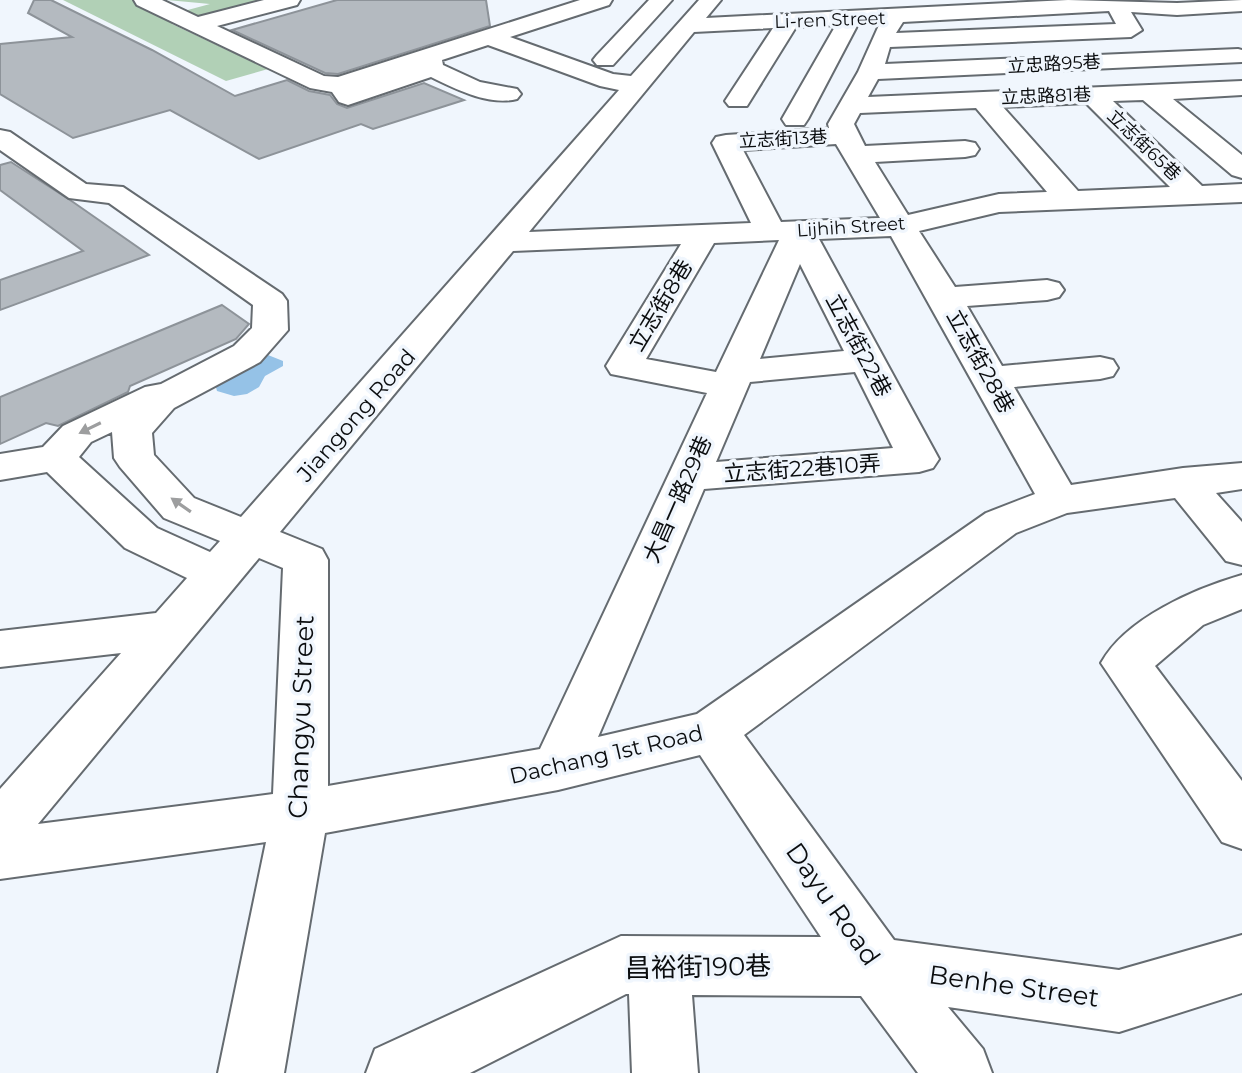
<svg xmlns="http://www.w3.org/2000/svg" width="1242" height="1073" font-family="Montserrat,'Noto Sans TC',sans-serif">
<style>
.green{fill:#b1d0b6}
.water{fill:#95c2e7}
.building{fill:#b4bac0;stroke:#8d9399;stroke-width:2}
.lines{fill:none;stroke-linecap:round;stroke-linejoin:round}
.minor-casing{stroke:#656b70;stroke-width:4}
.minor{fill:#fff;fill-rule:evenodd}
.oneway{fill:#9d9e9f}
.labels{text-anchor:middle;stroke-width:7;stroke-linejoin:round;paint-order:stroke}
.far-street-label{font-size:18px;fill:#0b0d0f;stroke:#f0f6fd}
.street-label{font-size:22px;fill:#0b0d0f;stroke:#f0f6fd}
.near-street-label{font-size:26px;fill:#0b0d0f;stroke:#f0f6fd}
</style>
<rect width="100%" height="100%" fill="#f0f6fd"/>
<path class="green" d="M63,0H141L183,20L172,24L268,69L226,81Z
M167,0H269L200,18L184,11L210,4Z"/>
<path class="water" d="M263,353L283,361V366L265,376L259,387L247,394L234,396L217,391L214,380Z"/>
<path class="building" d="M34,0H51L152,50L235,96L287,80L309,91L330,95L337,104L347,108L424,83L464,100L373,129L361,124L259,159L170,110L73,138L0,94V44L72,37L28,13Z
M337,0H486L490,26L338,74L325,73L232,30Z
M11,162L73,202L149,255L0,310V280L83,251L0,190V165Z
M222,305L249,324L236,339L130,386L128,392L58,426L46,423L0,444V397Z"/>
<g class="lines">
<g class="minor-casing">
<path id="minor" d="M134,0H162L198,17L264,0H300L297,5L217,26L324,76L338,77L580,0H612L609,5L510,37L613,74L631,76L699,0H721L706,18L1068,0L1177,3L1242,0V11L1177,15L1131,12L1142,30L1131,37L890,47L885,64L1238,49L1242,50V62L878,79L868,97L1242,81V95L1173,99L1242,155V178L1232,175L1143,100L1113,101L1202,186L1242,184V202L999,212L919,231L955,287L1047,280L1059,283L1064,290L1059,297L1047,300L967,306L1002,366L1100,357L1113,360L1118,368L1113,376L1100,379L1014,387L1071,485L1183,468L1242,463V489L1216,493L1242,522V565L1226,561L1175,498L1067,513L1016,533L744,735L894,940L1119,970L1242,935V993L1119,1032L948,1007L983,1049L992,1073H918L861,996L692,995L698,1073H632L629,994H626L470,1073H366L375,1049L621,936L821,937L700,755L558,790L325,833L284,1073H218L266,842L0,879V789L121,653L0,667V631L156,613L187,578L125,548L47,472L0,480V454L43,447L63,426L145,387L161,384L234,346L252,328L253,305L109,203L69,198L0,150V130L10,132L86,184L123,187L282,294L287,301L288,330L260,362L174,408L152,433L154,455L194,498L241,517L619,90L600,86L488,45L442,60L443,65L480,82L517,89L521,94L517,99C488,106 456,89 431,77L348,105L339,102L332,92L310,88L137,5ZM1109,11L1116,24L896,33L903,22ZM880,23L858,72L828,124L829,128L726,135L716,137L712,143L751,223L529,232L694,32L773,28L725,101L729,106H747L796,27L836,25L782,119L786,125H804L808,119L858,24ZM1086,103L1170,187L1078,191L1003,107ZM976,108L1047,192L999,194L908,215L875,162L965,157L975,155L979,149L975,143L965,141L865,146L854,124L860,113ZM836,144L880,218L781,222L743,150ZM891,236L1035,494L986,513L697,714L598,737L704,489L919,472L933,468L939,459L819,239ZM779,240L716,372L646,359L714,243ZM681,244L606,366L611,374L707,393L540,749L328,786V560L322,549L280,532L513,251ZM800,264L844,351L760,359ZM855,372L893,448L716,462L750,382ZM112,432L114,458L120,467L164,518L220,541L210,552L157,528L79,457L91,442ZM259,558L283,568L273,794L38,824Z
M649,0H672L613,65H597L593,60L597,55Z
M1242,575V609L1203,625L1155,666L1242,781V849L1222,842L1101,663C1126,618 1194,589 1242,575Z"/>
</g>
<use href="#minor" class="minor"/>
</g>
<defs><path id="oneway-solid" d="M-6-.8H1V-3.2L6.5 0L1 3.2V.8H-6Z" transform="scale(2)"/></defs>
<g class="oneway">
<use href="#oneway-solid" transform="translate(90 428) rotate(154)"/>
<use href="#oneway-solid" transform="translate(181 505) rotate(-145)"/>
</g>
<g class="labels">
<g class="far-street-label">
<text transform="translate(830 20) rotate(-2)" y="6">Li-ren Street</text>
<text transform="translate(1054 64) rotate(-3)" y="6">立忠路95巷</text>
<text transform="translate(1046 96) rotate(-2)" y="6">立忠路81巷</text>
<text transform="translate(783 139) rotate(-3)" y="6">立志街13巷</text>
<text transform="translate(1144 145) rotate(44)" y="6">立志街65巷</text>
<text transform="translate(851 227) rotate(-4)" y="6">Lijhih Street</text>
</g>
<g class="street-label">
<text transform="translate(660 305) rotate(-59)" y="8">立志街8巷</text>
<text transform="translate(859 345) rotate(62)" y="8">立志街22巷</text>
<text transform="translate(981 361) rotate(61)" y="8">立志街28巷</text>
<text transform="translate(356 415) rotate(-49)" y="8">Jiangong Road</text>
<text transform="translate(802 468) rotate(-4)" y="8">立志街22巷10弄</text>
<text transform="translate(677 499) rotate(-66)" y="8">大昌一路29巷</text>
<text transform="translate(606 754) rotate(-13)" y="8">Dachang 1st Road</text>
</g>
<g class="near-street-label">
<text transform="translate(301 717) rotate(-88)" y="9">Changyu Street</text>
<text transform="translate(833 904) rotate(55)" y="9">Dayu Road</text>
<text transform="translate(698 967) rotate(-1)" y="9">昌裕街190巷</text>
<text transform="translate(1014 986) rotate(8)" y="9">Benhe Street</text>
</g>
</g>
</svg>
